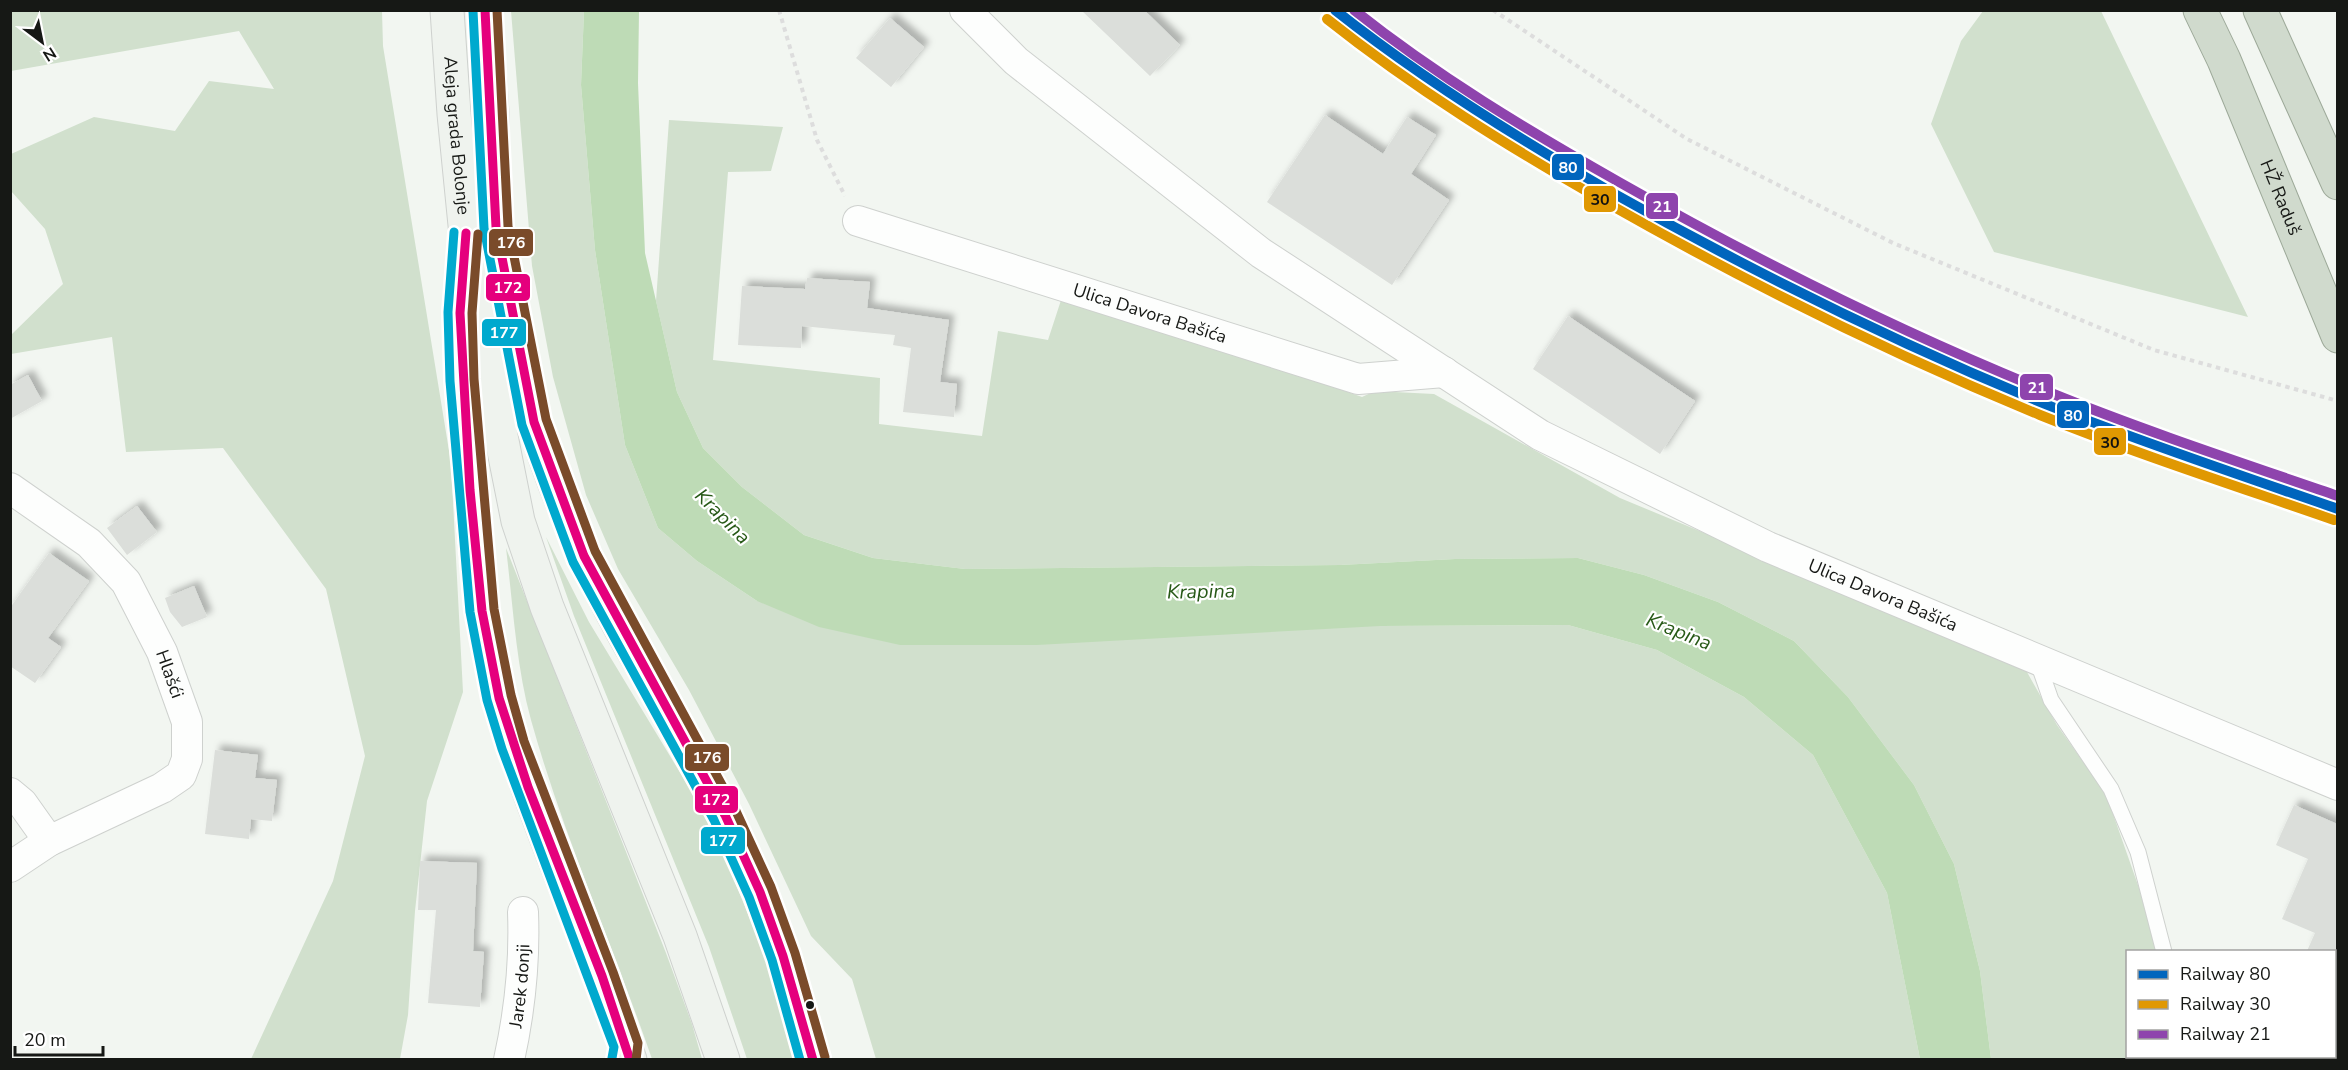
<svg xmlns="http://www.w3.org/2000/svg" width="2348" height="1070" font-family="'Nunito Sans',sans-serif">
<style>
.green{fill:#d1e0cd}
.water{fill:#bedbb6}
.building{fill:#dbdeda;filter:url(#shadow)}
.lines{fill:none;stroke-linecap:round;stroke-linejoin:round}
.lane-casing{stroke:#ced1ce;stroke-width:17}
.street-casing{stroke:#ced1ce;stroke-width:32}
.secondary-casing{stroke:#ced1ce;stroke-width:35}
.highway-casing{stroke:#9da999;stroke-width:35}
.path{stroke:#ddd;stroke-width:4;stroke-dasharray:4.5 4.5;stroke-linecap:butt}
.lane{stroke:#fdfefd;stroke-width:15}
.street{stroke:#fdfefd;stroke-width:30}
.secondary{stroke:#eff3ee;stroke-width:33}
.highway{stroke:#d0dacd;stroke-width:33}
.bus-1-casing{stroke:#fff;stroke-width:14}
.bus-2-casing{stroke:#fff;stroke-width:14}
.bus-3-casing{stroke:#fff;stroke-width:14}
.bus-1{stroke:#e5007d;stroke-width:9}
.bus-2{stroke:#00a9ce;stroke-width:9}
.bus-3{stroke:#7a4b2a;stroke-width:9}
.rail-1-casing{stroke:#fff;stroke-width:15}
.rail-2-casing{stroke:#fff;stroke-width:15}
.rail-3-casing{stroke:#fff;stroke-width:15}
.rail-1{stroke:#0065bd;stroke-width:10}
.rail-2{stroke:#e09802;stroke-width:10}
.rail-3{stroke:#8e44ad;stroke-width:10}
.bus-dot{fill:#161815;stroke:#fff;stroke-width:2}
.labels{text-anchor:middle;stroke-width:4.5;stroke-linejoin:round;paint-order:stroke}
.street-label{font-size:18px;fill:#161815;stroke:#fff}
.water-label{font-size:20px;font-style:italic;fill:#275917;stroke:#fff}
.line-badge{stroke:#fff;stroke-width:2}
.badge-label{font-size:16px;text-anchor:middle;font-weight:bold;fill:#fff}
.pale-badge-label{font-size:16px;text-anchor:middle;font-weight:bold;fill:#111}
</style>
<defs>
<filter id="shadow"><feDropShadow dx="5.5" dy="-5.5" stdDeviation="3" flood-color="#0004"/></filter>
</defs>
<rect width="100%" height="100%" fill="#f2f6f1"/>
<path class="green" d="M11,11H382L383,46L451,463L463,692L427,801L415,911L408,1015L400,1059H251L333,881L365,756L326,589L223,448L126,452L112,337L11,354V335L63,284L45,229L11,191V154L94,117L175,131L209,81L274,89L239,31L11,71Z
M511,11H584L581,85L595,250L625,445L658,528L697,561L757,601L1380,626L1568,625L1657,650L1744,697L1813,755L1887,893L1920,1059H876L852,979L811,936L749,804L689,690L618,569L586,495L553,377L532,266Z
M1983,11H2101L2248,317L1994,252L1931,124L1961,41Z
M669,120L783,127L771,171L728,172L713,360L880,378L879,424L982,436L998,331L1048,340L1064,291L1362,397L1375,391L1434,394L1620,498L2023,665L2057,725L2106,794L2139,888L2156,951L2128,952V1056L2181,1057L2182,1059H1991L1980,971L1954,864L1914,785L1848,697L1794,641L1718,602L1644,575L1578,558L1455,559L1340,565L965,569L873,558L804,535L742,487L703,448L677,392L656,301Z
M546,537L589,622L693,794L725,858L767,960L796,1059H747L709,947L574,616Z
M506,548L666,953L692,1024L702,1059H652C613,946 563,835 531,720C516,665 513,605 506,548Z"/>
<path class="water" d="M584,11H639L638,83L645,253L677,392L703,448L742,487L804,535L873,558L965,569L1340,565L1455,559L1578,558L1644,575L1718,602L1794,641L1848,697L1914,785L1954,864L1980,971L1991,1059H1920L1887,893L1813,755L1744,697L1657,650L1568,625L1380,626L1037,645H900L819,627L757,601L697,561L658,528L625,445L595,250L581,85Z"/>
<path class="building" d="M1081,10H1144L1180,45L1150,76Z
M890,18L924,47L891,87L856,58Z
M1325,115L1383,154L1407,117L1436,135L1411,174L1449,200L1392,285L1267,202Z
M807,278L870,282L867,308L949,320L940,382L957,384L954,417L903,412L911,348L893,345L895,335L802,326L801,348L738,345L742,286L805,289Z
M1568,316L1695,401L1660,454L1533,369Z
M28,375L42,401L10,419V385Z
M137,506L157,532L127,555L107,528Z
M49,553L89,581L48,638L61,647L35,683L10,666V608Z
M194,586L207,617L182,627L170,612L165,598Z
M215,750L258,755L255,778L277,780L272,821L251,819L249,839L205,834Z
M2294,805L2337,824V951H2307L2315,933L2282,919L2308,859L2276,845Z
M420,861L477,863L473,951L484,952L480,1007L428,1003L436,910H418Z"/>
<g class="lines">
<g class="lane-casing">
<path id="lane" d="M2037,660L2051,700L2111,789L2138,852L2164,952
M2193,1056V1060"/>
</g>
<g class="street-casing">
<g id="street">
<path id="s1" d="M965,10L1016,61L1261,253L1540,435L1768,547L2338,785"/>
<path id="s2" d="M858,221L1358,379L1444,372"/>
<path id="s3" d="M10,488L89,543L126,582L162,652L187,722V759L181,775L162,788L49,841L10,867"/>
<path d="M10,793L22,803L49,841"/>
<path id="s4" d="M509,1060C520,1010 525,963 523,912"/>
</g>
</g>
<g class="secondary-casing">
<g id="secondary">
<path id="s5" d="M447,10L454,114L466,235L488,333L496,411L518,521L547,607L680,936L723,1060"/>
<path d="M485,10L492,113L495,248"/>
<path d="M496,227C508,292 515,360 534,423C547,467 565,511 584,554C624,646 683,727 726,817C764,895 791,976 813,1060"/>
<path d="M464,270C459,332 463,393 468,455C474,552 483,652 513,745C548,851 595,954 630,1060"/>
</g>
</g>
<g class="highway-casing">
<g id="highway">
<path id="s6" d="M2200,10L2224,60L2338,336"/>
<path d="M2260,10L2338,183"/>
</g>
</g>
<path class="path" d="M779,10L817,140L845,196
M1493,10L1687,139L1893,243L2154,350L2338,401"/>
<use href="#lane" class="lane"/>
<use href="#street" class="street"/>
<use href="#secondary" class="secondary"/>
<use href="#highway" class="highway"/>
<g class="bus-1-casing">
<path id="bus-1" d="M485,10L496,227L534,422L584,556L725,815L760,892L783,956L813,1060
M466,233L460,313L470,490L482,611L499,698L528,787L602,976L630,1060"/>
</g>
<g class="bus-2-casing">
<path id="bus-2" d="M473,11L484,228L522,425L573,562L714,820L749,897L772,960L800,1060
M454,232L448,312L450,381L470,612L487,700L502,749L614,1047L612,1058"/>
</g>
<g class="bus-3-casing">
<path id="bus-3" d="M497,10L508,226L546,419L595,551L735,809L771,887L795,953L825,1057
M478,234L472,313L474,379L494,609L511,695L524,741L613,972L638,1043L636,1060"/>
</g>
<use href="#bus-1" class="bus-1"/>
<use href="#bus-2" class="bus-2"/>
<use href="#bus-3" class="bus-3"/>
<g class="rail-1-casing">
<path id="rail-1" d="M1335,10C1422,79 1517,138 1613,193C1753,272 1897,343 2045,404C2141,442 2240,475 2338,509"/>
</g>
<g class="rail-2-casing">
<path id="rail-2" d="M1327,19C1415,89 1509,147 1607,203C1746,282 1891,354 2040,415C2137,454 2236,486 2334,520"/>
</g>
<g class="rail-3-casing">
<path id="rail-3" d="M1354,10C1437,76 1527,130 1619,182C1758,261 1902,333 2051,393C2145,431 2242,463 2338,496"/>
</g>
<use href="#rail-1" class="rail-1"/>
<use href="#rail-2" class="rail-2"/>
<use href="#rail-3" class="rail-3"/>
</g>
<circle class="bus-dot" cx="810" cy="1005" r="5"/>
<g class="labels">
<g class="street-label">
<text dy="6" stroke="none"><textPath href="#s5" startOffset="126">Aleja grada Bolonje</textPath></text>
<text dy="6" stroke="none"><textPath href="#s6" startOffset="204">HŽ Raduš</textPath></text>
<text dy="6" stroke="none"><textPath href="#s2" startOffset="306">Ulica Davora Bašića</textPath></text>
<text dy="6" stroke="none"><textPath href="#s1" startOffset="1095">Ulica Davora Bašića</textPath></text>
<text dy="6" stroke="none"><textPath href="#s3" startOffset="252">Hlašći</textPath></text>
<text dy="6" stroke="none"><textPath href="#s4" startOffset="75">Jarek donji</textPath></text>
</g>
<g class="water-label">
<text transform="translate(723 516) rotate(45)" y="7">Krapina</text>
<text transform="translate(1201 591) rotate(-1)" y="7">Krapina</text>
<text transform="translate(1679 631) rotate(22)" y="7">Krapina</text>
</g>
</g>
<g class="line-badge">
<rect x="1551" y="153" width="34" height="28" rx="6" fill="#0065bd"/>
<rect x="1583" y="185" width="34" height="28" rx="6" fill="#e09802"/>
<rect x="1645" y="192" width="34" height="28" rx="6" fill="#8e44ad"/>
<rect x="488" y="228" width="46" height="29" rx="6" fill="#7a4b2a"/>
<rect x="485" y="273" width="46" height="29" rx="6" fill="#e5007d"/>
<rect x="481" y="318" width="46" height="29" rx="6" fill="#00a9ce"/>
<rect x="2019" y="373" width="35" height="28" rx="6" fill="#8e44ad"/>
<rect x="2056" y="400" width="34" height="29" rx="6" fill="#0065bd"/>
<rect x="2093" y="427" width="34" height="29" rx="6" fill="#e09802"/>
<rect x="684" y="743" width="46" height="29" rx="6" fill="#7a4b2a"/>
<rect x="694" y="785" width="45" height="29" rx="6" fill="#e5007d"/>
<rect x="700" y="826" width="46" height="29" rx="6" fill="#00a9ce"/>
</g>
<g class="badge-label">
<text x="1568" y="173">80</text>
<text x="1662" y="212">21</text>
<text x="511" y="248">176</text>
<text x="508" y="293">172</text>
<text x="504" y="338">177</text>
<text x="2037" y="393">21</text>
<text x="2073" y="421">80</text>
<text x="707" y="763">176</text>
<text x="716" y="805">172</text>
<text x="723" y="846">177</text>
</g>
<g class="pale-badge-label">
<text x="1600" y="205">30</text>
<text x="2110" y="448">30</text>
</g>
<rect width="2348" height="1070" fill="none" stroke="#161815" stroke-width="24"/>
<rect x="2126" y="950" width="210" height="108" fill="#ffffff" stroke="#a2a3a1" stroke-width="1.5"/>
<rect x="2138" y="970" width="30" height="9" fill="#0065bd" stroke="#a2a3a1" stroke-width="1.5"/>
<text x="2180" y="980" font-size="18" fill="#161815">Railway 80</text>
<rect x="2138" y="1000" width="30" height="9" fill="#e09802" stroke="#a2a3a1" stroke-width="1.5"/>
<text x="2180" y="1010" font-size="18" fill="#161815">Railway 30</text>
<rect x="2138" y="1030" width="30" height="9" fill="#8e44ad" stroke="#a2a3a1" stroke-width="1.5"/>
<text x="2180" y="1040" font-size="18" fill="#161815">Railway 21</text>
<g transform="translate(42 42) rotate(148)" stroke="#ffffff" stroke-width="4.5" paint-order="stroke">
<path d="M0-4.5L10 22L0 15L-10 22Z" fill="#161815"/>
<text y="-9" font-size="16" font-weight="bold" text-anchor="middle" fill="#161815">N</text>
</g>
<path d="M15 1046v9h88v-9" fill="none" stroke="#161815" stroke-width="3"/>
<text x="24" y="1046" font-size="18" fill="#161815" stroke="#ffffff" stroke-width="4.5" paint-order="stroke">20 m</text>
</svg>
